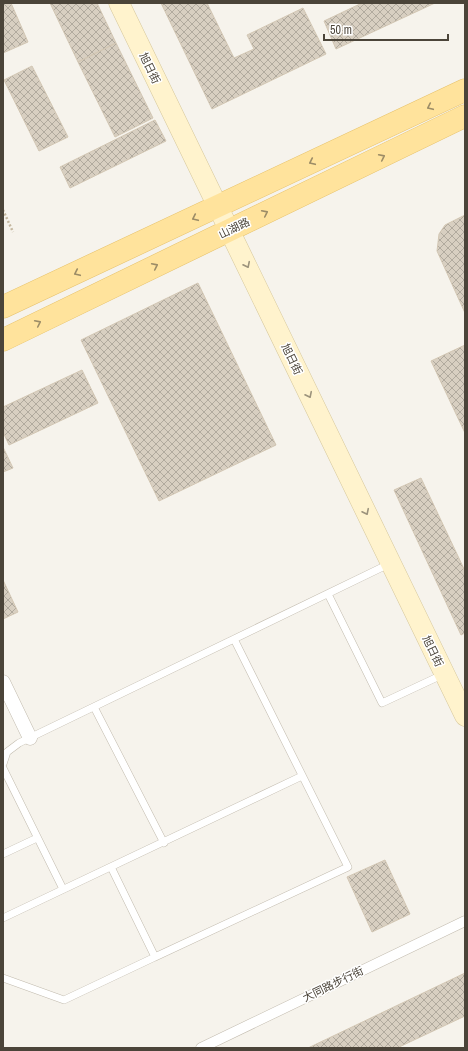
<svg xmlns="http://www.w3.org/2000/svg" width="468" height="1051" font-family="'Archivo Narrow','Noto Sans SC',sans-serif">
<style>
.building{fill:url(#building-cross-hatch);stroke:#d3c7b4}
.lines{fill:none;stroke-linecap:round;stroke-linejoin:round}
.service-casing{stroke:#c2bbae;stroke-width:8}
.pedestrian-casing{stroke:#c2bbae;stroke-width:11}
.minor-casing{stroke:#c2bbae;stroke-width:15}
.secondary-casing{stroke:#d6c79b;stroke-width:21}
.primary-casing{stroke:#e6c16a;stroke-width:23}
.path{stroke:#c4b79f;stroke-width:2.5;stroke-dasharray:2 2;stroke-linecap:butt}
.service{stroke:#fff;stroke-width:7}
.pedestrian{stroke:#fff;stroke-width:10}
.minor{stroke:#fff;stroke-width:14}
.secondary{stroke:#fff3cd;stroke-width:20}
.primary{stroke:#ffe39c;stroke-width:22}
.oneway{stroke:#9c8c66}
.oneway2{stroke:#9c937c}
.labels{text-anchor:middle;stroke-width:3;stroke-linejoin:round;paint-order:stroke}
.street-label{font-size:11px;fill:#4b4439;stroke:#fff}
</style>
<defs>
<pattern id="building-cross-hatch" width="8" height="8" patternUnits="userSpaceOnUse"><rect width="8" height="8" fill="#d8cfc1"/><path d="M0 0l8 8M0 8l8-8" fill="none" stroke="#b1aa9e"/></pattern>
</defs>
<rect width="100%" height="100%" fill="#f6f3ec"/>
<path class="building" d="M3,3H11L28,42L3,53Z
M50,3H97L116,43L78,62Z
M161,3H207L234,58L254,49L247,35L303,8L326,54L212,109Z
M362,3H435L336,49L324,21Z
M116,43L153,118L115,137L78,62Z
M32,66L68,137L39,151L4,80Z
M155,120L166,141L70,188L60,167Z
M465,215V313L437,251L439,234L445,225Z
M198,283L276,445L159,501L81,340Z
M465,345V433L431,361Z
M82,370L98,403L9,445L3,432V407Z
M3,447L13,468L3,472Z
M421,478L465,571V633L461,635L394,490Z
M3,580L18,612L3,619Z
M385,860L410,914L372,932L347,877Z
M465,973V1016L397,1048H308Z"/>
<g class="lines">
<g class="service-casing">
<path id="service" d="M328,594L382,703L444,674
M94,707L164,843
M3,764L7,752L19,743L391,563
M3,768L63,889
M3,854L37,838
M111,867L155,957L348,867L234,639
M3,918L302,776
M3,978L64,1000L155,957"/>
</g>
<g class="pedestrian-casing">
<path id="pedestrian" d="M201,1048L465,921"/>
</g>
<g class="minor-casing">
<path id="minor" d="M3,682L30,738"/>
</g>
<g class="secondary-casing">
<path id="secondary" d="M119,3L465,716"/>
</g>
<g class="primary-casing">
<path id="primary" d="M3,307L465,90
M3,340L465,116"/>
</g>
<path class="path" d="M3,210L13,232"/>
<use href="#service" class="service"/>
<use href="#pedestrian" class="pedestrian"/>
<use href="#minor" class="minor"/>
<use href="#secondary" class="secondary"/>
<use href="#primary" class="primary"/>
</g>
<defs><path id="oneway-chevron" d="M-2-3.5L2.5 0L-2 3.5" fill="none" stroke-width="1.6" stroke-linecap="round" stroke-linejoin="round"/></defs>
<g class="oneway">
<use href="#oneway-chevron" transform="translate(430 107) rotate(155)"/>
<use href="#oneway-chevron" transform="translate(382 157) rotate(-26)"/>
<use href="#oneway-chevron" transform="translate(312 162) rotate(155)"/>
<use href="#oneway-chevron" transform="translate(265 213) rotate(-26)"/>
<use href="#oneway-chevron" transform="translate(195 218) rotate(155)"/>
<use href="#oneway-chevron" transform="translate(155 266) rotate(-26)"/>
<use href="#oneway-chevron" transform="translate(77 273) rotate(155)"/>
<use href="#oneway-chevron" transform="translate(38 323) rotate(-26)"/>
</g>
<g class="oneway2">
<use href="#oneway-chevron" transform="translate(247 265) rotate(64)"/>
<use href="#oneway-chevron" transform="translate(309 395) rotate(64)"/>
<use href="#oneway-chevron" transform="translate(366 512) rotate(64)"/>
</g>
<g class="labels">
<g class="street-label">
<text transform="translate(150 68) rotate(64)" y="4">旭日街</text>
<text transform="translate(234 228) rotate(-26)" y="4">山湖路</text>
<text transform="translate(292 359) rotate(64)" y="4">旭日街</text>
<text transform="translate(433 651) rotate(64)" y="4">旭日街</text>
<text transform="translate(333 984) rotate(-26)" y="4">大同路步行街</text>
</g>
</g>
<rect width="468" height="1051" fill="none" stroke="#4b4439" stroke-width="8"/>
<path d="M324 34v6h124v-6" fill="none" stroke="#4b4439" stroke-width="2"/>
<text x="330" y="34" font-size="12" fill="#4b4439" stroke="#ffffff" stroke-width="3" paint-order="stroke">50 m</text>
</svg>
